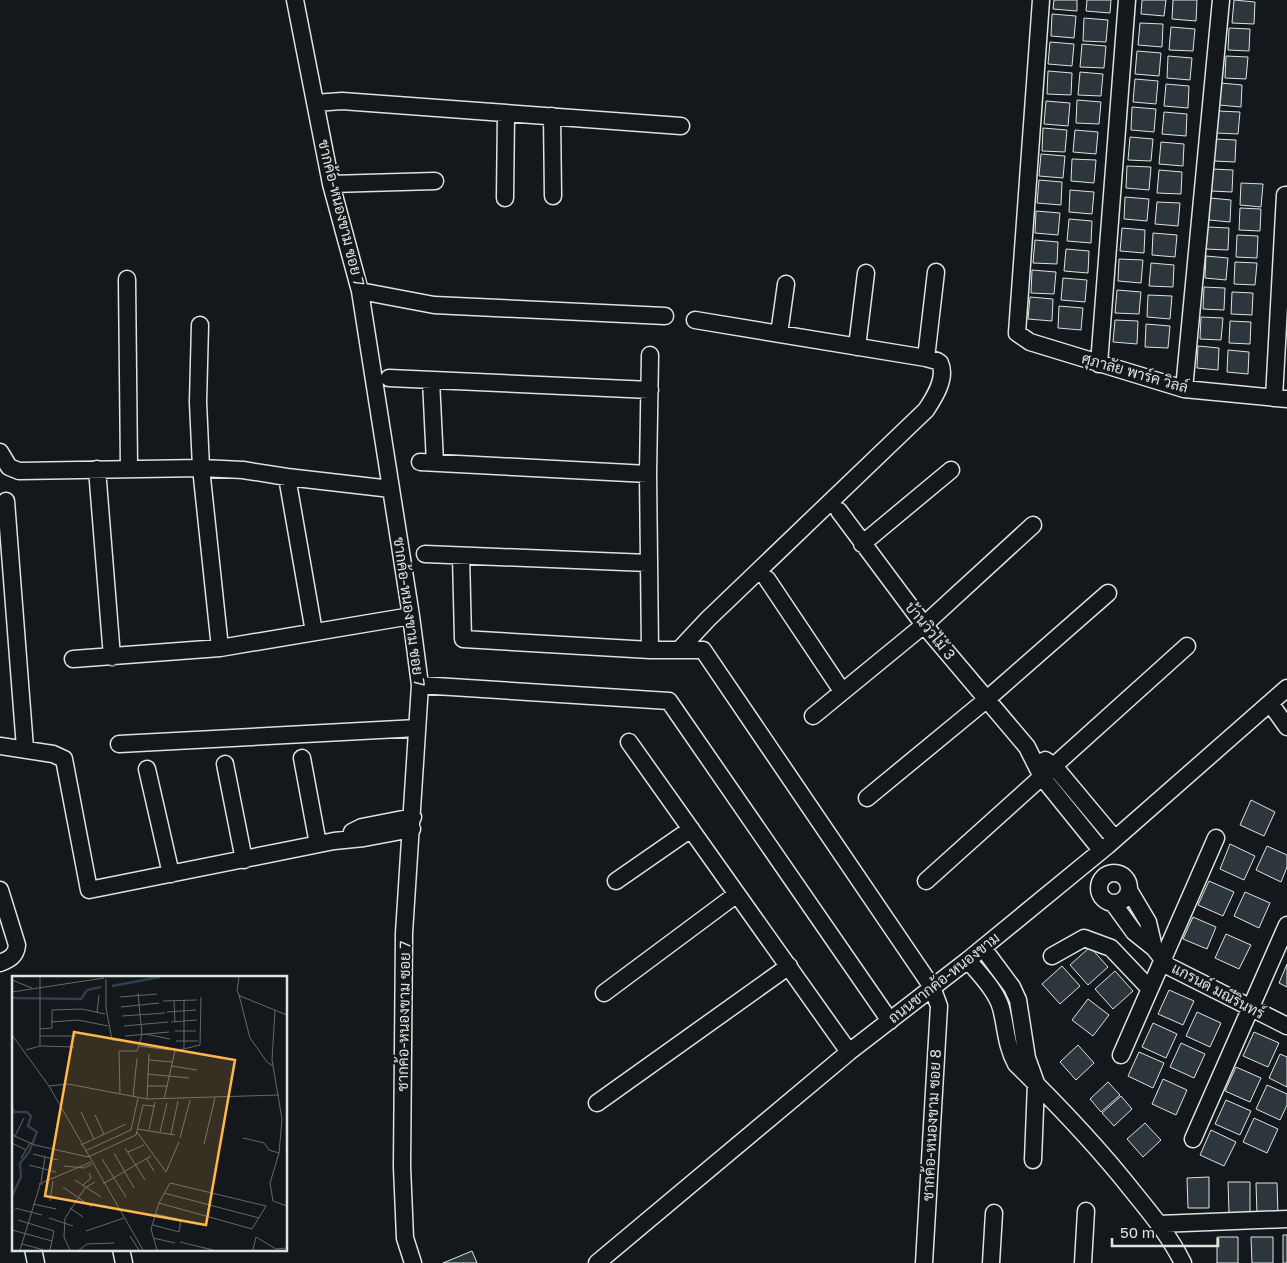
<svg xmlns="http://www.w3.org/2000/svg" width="1287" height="1263" font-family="'Golos Text',Sarabun,sans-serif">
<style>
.building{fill:#2c363c;stroke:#d8e6dc}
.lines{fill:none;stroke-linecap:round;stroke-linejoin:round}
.minor-casing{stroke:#d8e6dc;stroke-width:19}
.minor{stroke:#14181c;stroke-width:16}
.labels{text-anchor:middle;stroke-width:4;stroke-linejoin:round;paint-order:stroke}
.street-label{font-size:15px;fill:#d8e6dc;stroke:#14181c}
.inset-river{fill:none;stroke:#2f3f4d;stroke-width:2.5}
.inset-road{fill:none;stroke:#626a69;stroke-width:1}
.view{fill:#ffb74d;fill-opacity:0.15;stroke:#ffb74d;stroke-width:2.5}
.inset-edge{fill:none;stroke:#d8e6dc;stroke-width:2.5}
</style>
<rect width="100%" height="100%" fill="#14181c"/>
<path class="building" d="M1054,0H1077V11L1053,9Z
M1087,0H1111L1110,13L1086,11Z
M1142,0H1166L1164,16L1141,14Z
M1173,0H1197L1196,21L1172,19Z
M1234,0L1255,2L1254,24L1232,23Z
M1052,14L1076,16L1074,38L1051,36Z
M1084,18L1108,20L1106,42L1083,41Z
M1140,23L1163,24L1162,47L1138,45Z
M1171,27L1195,29L1193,51L1169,50Z
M1229,28L1250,29L1249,51L1228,50Z
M1050,42L1074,44L1072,66L1048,64Z
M1082,44L1106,46L1104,68L1080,67Z
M1137,51L1161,53L1159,76L1135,74Z
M1168,56L1192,58L1190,80L1167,78Z
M1226,56L1248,57L1246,79L1225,78Z
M1048,71L1072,73L1071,95L1047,94Z
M1080,72L1103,74L1101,96L1078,95Z
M1135,79L1158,81L1156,104L1133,102Z
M1221,83L1242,85L1241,107L1219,105Z
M1166,84L1189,86L1188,108L1164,106Z
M1077,100L1101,102L1099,124L1076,123Z
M1046,101L1070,103L1068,126L1044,124Z
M1132,107L1156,109L1154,132L1131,130Z
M1218,111L1240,112L1238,134L1217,133Z
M1164,112L1187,114L1186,136L1162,134Z
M1043,128L1067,130L1065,152L1042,151Z
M1075,130L1098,132L1096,154L1073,152Z
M1130,137L1153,139L1151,161L1128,160Z
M1215,139L1236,140L1235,162L1214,161Z
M1161,142L1184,144L1183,166L1159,164Z
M1041,154L1065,156L1063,178L1039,176Z
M1072,159L1096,160L1094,183L1071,181Z
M1127,166L1151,167L1149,190L1126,188Z
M1212,169L1233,170L1232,192L1211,191Z
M1159,170L1182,172L1181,194L1157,193Z
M1039,180L1062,182L1061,205L1037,203Z
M1241,183L1263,184L1261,207L1240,205Z
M1070,190L1094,192L1092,214L1069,212Z
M1125,197L1149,199L1147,221L1124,219Z
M1210,198L1231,200L1230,222L1209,220Z
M1157,202L1180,203L1178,226L1155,224Z
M1240,208L1261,209L1260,231L1239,230Z
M1036,211L1060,213L1058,235L1035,233Z
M1069,219L1092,221L1091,243L1067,241Z
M1208,227L1229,228L1228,250L1206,249Z
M1122,228L1145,230L1144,253L1120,251Z
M1153,233L1177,235L1175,257L1152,255Z
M1237,235L1258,236L1257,258L1236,257Z
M1035,240L1058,242L1057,264L1033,263Z
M1066,249L1089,251L1088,273L1064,271Z
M1206,256L1228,258L1226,280L1205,278Z
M1119,259L1143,260L1141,283L1118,281Z
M1235,262L1257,263L1255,285L1234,284Z
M1151,263L1174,265L1173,287L1149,286Z
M1032,270L1056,272L1054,294L1031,293Z
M1063,278L1087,280L1085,302L1061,300Z
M1204,287L1225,288L1224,310L1203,309Z
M1117,290L1141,292L1139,314L1115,313Z
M1232,292L1253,293L1252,315L1231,314Z
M1148,295L1172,296L1170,319L1147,317Z
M1030,297L1053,299L1052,321L1028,319Z
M1059,306L1083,308L1081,330L1058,328Z
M1201,317L1223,318L1221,340L1200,339Z
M1115,320L1138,321L1137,344L1113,342Z
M1230,321L1251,322L1250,344L1229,343Z
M1146,324L1170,326L1168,348L1145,347Z
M1198,346L1219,348L1218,370L1197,368Z
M1228,350L1249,352L1248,374L1227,372Z
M1251,800L1275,812L1264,836L1240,825Z
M1230,844L1255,856L1244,880L1220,869Z
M1267,846L1287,855V867L1281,882L1256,870Z
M1209,881L1234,892L1223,916L1198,905Z
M1245,892L1270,903L1259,928L1234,916Z
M1193,917L1216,927L1207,949L1183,939Z
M1226,934L1251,945L1239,969L1215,958Z
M1090,947L1108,967L1088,985L1070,965Z
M1287,964V987L1279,983Z
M1062,966L1080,986L1060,1004L1042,984Z
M1115,971L1133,991L1113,1009L1095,989Z
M1169,990L1194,1001L1183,1025L1158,1014Z
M1088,999L1109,1015L1093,1036L1072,1020Z
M1197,1012L1221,1023L1210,1047L1186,1036Z
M1153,1023L1177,1034L1166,1058L1142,1047Z
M1254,1032L1279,1043L1268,1067L1243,1056Z
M1181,1043L1205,1054L1194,1078L1170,1067Z
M1078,1045L1094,1063L1076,1080L1060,1062Z
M1139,1052L1164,1063L1153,1088L1128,1076Z
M1280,1054L1287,1057V1087L1269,1078Z
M1236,1067L1261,1078L1250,1102L1225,1091Z
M1163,1079L1187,1090L1176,1115L1152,1104Z
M1108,1082L1120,1095L1101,1112L1090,1099Z
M1267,1085L1287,1094V1105L1280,1120L1256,1109Z
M1121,1096L1132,1109L1114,1126L1102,1113Z
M1226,1100L1251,1111L1240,1135L1215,1124Z
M1254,1118L1278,1129L1267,1153L1243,1142Z
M1145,1123L1161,1140L1143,1157L1127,1139Z
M1211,1130L1236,1142L1224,1166L1200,1155Z
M1209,1177V1208H1188L1187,1178Z
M1228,1182H1250V1213H1229Z
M1256,1183H1277L1278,1214H1257Z
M1283,1235H1287V1263H1283Z
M1217,1237H1238V1263H1217Z
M1251,1237H1273V1263H1252Z
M472,1251L477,1263H443Z"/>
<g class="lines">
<g class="minor-casing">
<path id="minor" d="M295,0L331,184L360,291L411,616L420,685L404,933L402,1167L405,1238L413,1263
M1041,0L1017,333L1030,342L1184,389L1287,399
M315,103L342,101L681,126
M552,116L553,196
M331,184L435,181
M505,198L506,113
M127,279L129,468
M360,291L434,305L665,316
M200,325L198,402L201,468L220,648
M779,334L786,284
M857,347L866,273
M926,358L936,272
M1099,364L1127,0
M389,378L650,390
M431,380L435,463
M1184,389L1221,0
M1274,398L1285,195H1287
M0,452L9,467L19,471L201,468L243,470L287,477L391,489
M420,462L648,474
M97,469L112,657
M287,477L314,632
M6,501L25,748
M839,511L924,625L1027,747L1042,777L1101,850
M862,544L951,470
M425,554L648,563
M461,556L463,639L650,650H703L932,987L939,1006L924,1263
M767,579L842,691
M650,650L648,474L650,355
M679,650L708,619L926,410C934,398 947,378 940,363L937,361L926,358L695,320
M73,659L220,648L411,616
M420,685L669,701L890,1021
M1270,703L1287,727
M813,716L924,625L1033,525
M629,742L849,1052
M119,744L417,728
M0,746L53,754L64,759L89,890L334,841L364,838L412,829
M302,758L318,844
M1045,760L1054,766L1115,839
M225,764L244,860
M147,769L171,874
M867,798L986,700L1108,593
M352,832L362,827L413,817
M1099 888a15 15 0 1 1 30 0a15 15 0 1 1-30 0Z
M616,881L691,829
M926,881L1187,646
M0,890L17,945C16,956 10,959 0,963
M1129,890L1148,922L1154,948
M1113,903L1134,932L1154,948L1168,966L1287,1026
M983,948L1012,987L1018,1000L1027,1058L1036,1083L1033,1160
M1052,956L1084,938L1111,948L1150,989
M968,960C979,974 996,990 1001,1008C1006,1027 1006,1046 1016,1064C1058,1105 1099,1148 1135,1194C1153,1216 1170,1237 1183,1263
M604,993L737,894
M1121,1055L1216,838
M597,1103L789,966
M1193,1139L1287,925
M1159,1224L1287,1219
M33,1249L36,1263
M121,1249L124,1263
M597,1263L849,1052L968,960L1107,846L1287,688
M991,1263L994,1213
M1083,1263L1086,1211"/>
</g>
<use href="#minor" class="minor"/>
</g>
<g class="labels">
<g class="street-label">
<text transform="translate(341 213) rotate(76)" y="5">ชากค้อ-หนองขาม ซอย 7</text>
<text transform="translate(1135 373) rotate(16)" y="5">ศุภาลัย พาร์ค วิลล์</text>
<text transform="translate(409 612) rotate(82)" y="5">ชากค้อ-หนองขาม ซอย 7</text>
<text transform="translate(930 631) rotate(51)" y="5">บ้านวิวไม้ 3</text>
<text transform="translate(944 978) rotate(-38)" y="5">ถนนชากค้อ-หนองขาม</text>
<text transform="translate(1218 991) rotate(28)" y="5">แกรนด์ มณีรินทร์</text>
<text transform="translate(404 1016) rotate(-89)" y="5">ชากค้อ-หนองขาม ซอย 7</text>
<text transform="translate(932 1125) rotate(-87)" y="5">ชากค้อ-หนองขาม ซอย 8</text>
</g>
</g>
<g transform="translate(12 976)">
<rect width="275" height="275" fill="#14181c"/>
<path class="inset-river" d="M100,10L148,1M0,22L69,23L75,14L89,11M0,131L2,136H15L19,140L16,150L25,156L17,176L8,187L9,201L0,220"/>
<path class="inset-road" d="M227,1L225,15L228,20L275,39M94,3V32L100,64H110M0,4L20,12M0,16L92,2M227,19L238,62L255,86L261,90M108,21L145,18M172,24V72M151,25L185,24M162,25L163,46M109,31L147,27M263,34L260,84L270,143L267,177L258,207L261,225L275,230M85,36L87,19M155,36L184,34M110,40L153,37M39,46L66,44L96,50M159,46L185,44M112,50L156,46M28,53L40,52V34L70,33L93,38M163,55H184M133,58L158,63M0,59L37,110L131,274M28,60H64M113,60L157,56M164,65H186M28,70V1M127,70L159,74M14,74L28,70L62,71M137,84L161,86M160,90L185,94M135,98L177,102M37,110L56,108L135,123L267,119M135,110H156M108,118L107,75H125L130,59L126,17M121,121L125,82M135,123L137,78M152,123L163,75L188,69L189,21M69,136L82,163M83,139L92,158M125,153L163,159M137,154L143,126M125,156L154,196L167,166M148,156L155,127M159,158L166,125M0,159L23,169L76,181L124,159L131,129L142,130M3,160L12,142M168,162L178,124M231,162L252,167L257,174L267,177M0,167L14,174M192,168L203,122M69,169L114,148M113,172L133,204M73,175L119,154L126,122M116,176L132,169M102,177L122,212M21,178L46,184M9,182L18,167M134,182L142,195M90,183L114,221M17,189L44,196M52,190L72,192L80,188M63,204L89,221M29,206L33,181M31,208H27L79,186M91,208L139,180M71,209L79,202L77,197M51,211L80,231M152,217L247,242M38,225L41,205M21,228L44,233M3,232L30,239M58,232L71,241M37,242L61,250M6,244L42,255L38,274M141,249L167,256L169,244L144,238M0,254L40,265M74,255L112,242M118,260L127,274M141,262L163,267M168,266L201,274M10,268L32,274M8,274L28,209M58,274L52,261L53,242L73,212L83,206M67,274L75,268L102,267M145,274L139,253L147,227L158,207L254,230L240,253L147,227M241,274L244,261L264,273L275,272"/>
<path class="view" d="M62,56L223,84L194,249L33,220Z"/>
<rect width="275" height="275" class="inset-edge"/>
</g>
<path d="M1112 1238v8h106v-8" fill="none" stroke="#d8e6dc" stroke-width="2.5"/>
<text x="1120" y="1238" font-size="15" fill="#d8e6dc" stroke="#14181c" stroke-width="4" paint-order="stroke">50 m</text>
</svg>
